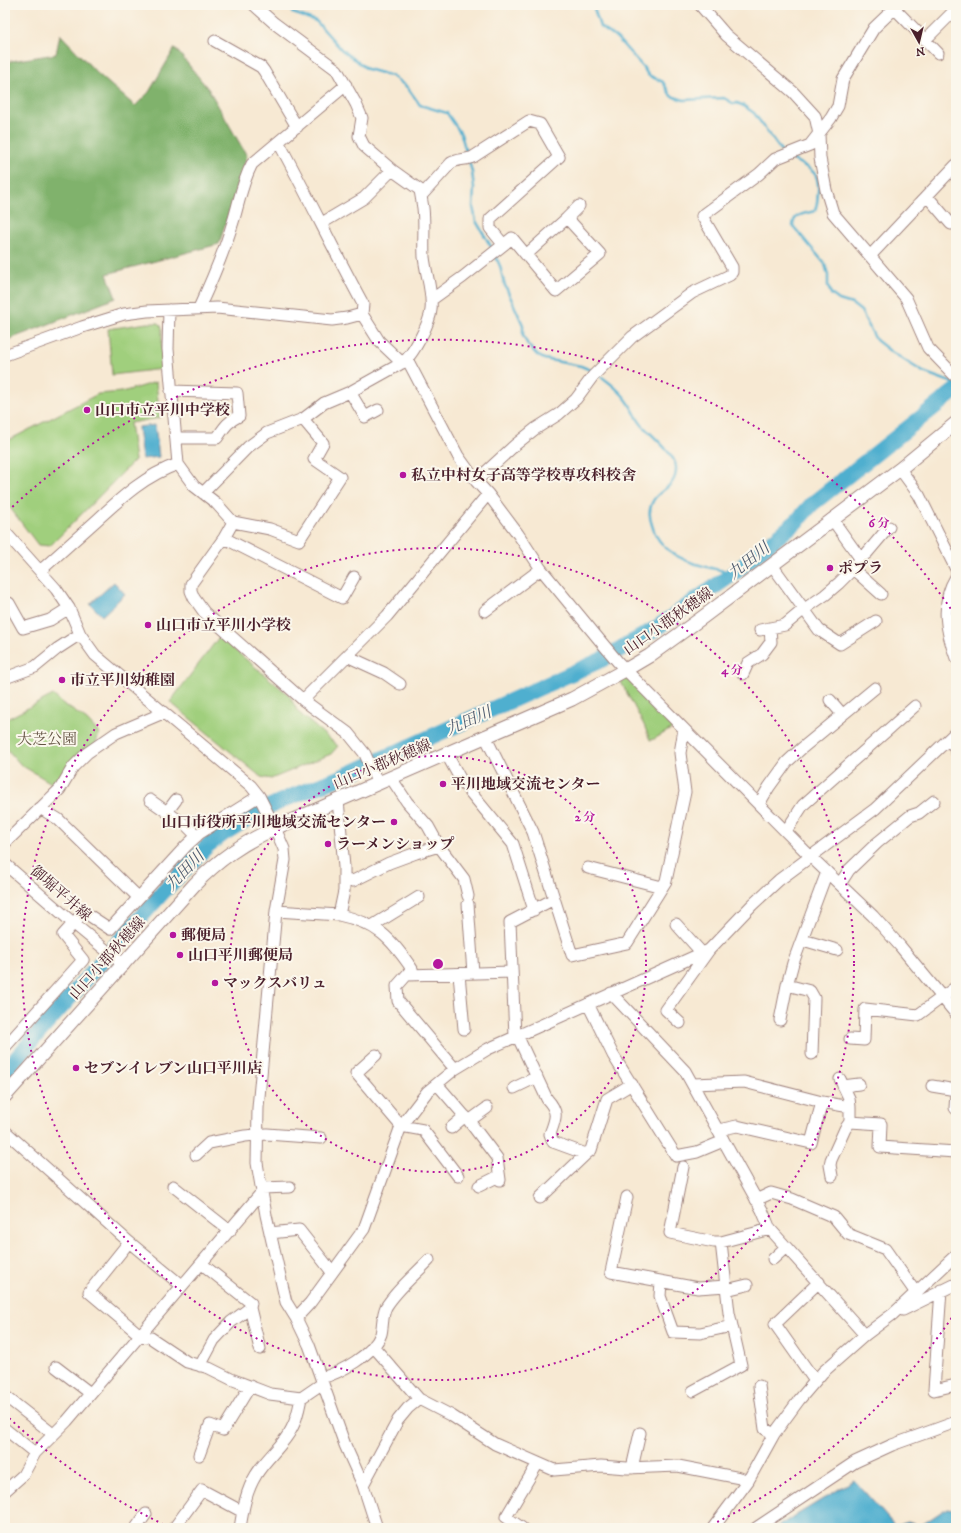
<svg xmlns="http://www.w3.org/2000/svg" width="961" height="1533" font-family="'IM FELL DW Pica','Noto Serif JP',serif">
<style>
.green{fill:#a0cf7d;stroke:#757754}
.forest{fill:#80b26c;stroke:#65684c}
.water{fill:#50afcf;stroke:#4d677d}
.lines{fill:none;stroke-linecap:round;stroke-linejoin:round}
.stream{stroke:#50afcf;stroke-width:2.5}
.river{stroke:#50afcf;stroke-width:16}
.minor-casing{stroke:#a0847f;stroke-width:13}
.major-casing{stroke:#a0847f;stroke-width:15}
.minor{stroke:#fff;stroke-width:11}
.major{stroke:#fff;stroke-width:13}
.ring{fill:none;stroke:#b5179e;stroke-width:2;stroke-dasharray:2 4}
.poi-dot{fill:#b5179e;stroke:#fbf7ec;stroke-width:1.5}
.labels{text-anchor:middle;stroke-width:4;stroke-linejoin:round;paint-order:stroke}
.poi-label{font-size:15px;font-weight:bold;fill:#4a1f2b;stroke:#fbf7ec;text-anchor:start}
.street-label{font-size:15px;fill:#4a1f2b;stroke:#fbf7ec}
.park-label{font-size:15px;fill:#645444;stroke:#fbf7ec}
.water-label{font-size:16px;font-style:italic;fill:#4c596d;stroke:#fbf7ec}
.centre{fill:#b5179e;stroke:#fbf7ec;stroke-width:2}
.ring-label{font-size:12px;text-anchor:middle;font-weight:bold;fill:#b5179e;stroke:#fbf7ec;stroke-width:4;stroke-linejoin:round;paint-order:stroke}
</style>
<rect width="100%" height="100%" fill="#fbf7ec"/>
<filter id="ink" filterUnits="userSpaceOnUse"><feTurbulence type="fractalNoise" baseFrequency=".025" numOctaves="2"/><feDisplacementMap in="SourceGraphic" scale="8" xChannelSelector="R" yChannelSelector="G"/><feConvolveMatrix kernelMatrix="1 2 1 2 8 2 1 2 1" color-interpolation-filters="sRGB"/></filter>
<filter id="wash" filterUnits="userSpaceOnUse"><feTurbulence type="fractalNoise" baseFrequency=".012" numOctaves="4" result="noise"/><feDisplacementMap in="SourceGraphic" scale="16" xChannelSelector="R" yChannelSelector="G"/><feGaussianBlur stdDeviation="0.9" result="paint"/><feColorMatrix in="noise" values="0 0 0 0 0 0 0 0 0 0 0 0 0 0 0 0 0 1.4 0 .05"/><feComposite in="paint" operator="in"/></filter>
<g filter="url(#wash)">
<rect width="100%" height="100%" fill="#f7e9d3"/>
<path class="green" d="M147,323H158L162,327V369L112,375L108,329Z
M156,382L160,418L130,423L135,460L50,546L38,545L5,501V442L98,394L122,392Z
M219,637L289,695L298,712L338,746L331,754L271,779L261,777L170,702Z
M630,677L658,708L673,728L654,739L650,740L644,725L621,682Z
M53,695L62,703L87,720L99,733L96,743L58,787L21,765L5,747V720Z"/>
<path class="forest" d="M60,34L97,73L135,106L149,92L175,48L209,90L247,156L219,244L107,274L116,298L5,341V62L56,54Z"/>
<path class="water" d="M155,425L159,457L142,459L138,427Z
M114,582L125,594L102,616L90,604Z
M854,1480L895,1526L908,1522L920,1526L947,1508L953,1509L956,1508V1528H775Z"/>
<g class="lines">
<path class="stream" d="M288,5L293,13L316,21L342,50L367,69L392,76L407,87L420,105L447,113L461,134L467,156
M593,5L600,27L617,38L643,67L648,75L663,82L671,96L684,100L724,98L734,104L737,103L744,106L754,113L782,152
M789,157C806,169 820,167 818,192C818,199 817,205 815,211C806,214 793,213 793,226L825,264L828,275V286L831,294L839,300L852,304L861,311L876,340L890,351L923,372L956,384
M469,161L472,172L474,188L473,207L476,221L493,250
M495,255L500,266L504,283L523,325V336L528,345L537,355L544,359L581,366L593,371
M599,375C609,382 625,395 631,407C636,414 636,418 642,425C651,435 675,454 676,467C677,488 660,488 653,501C649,508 649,517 652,525C661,560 703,567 734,573"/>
<path class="river" d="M5,1071L163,892L208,845L223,834L260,811L288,798L344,776L601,660L655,629L734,573L796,522L812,504L956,390"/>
</g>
</g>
<g filter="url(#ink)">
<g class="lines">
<g class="minor-casing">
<path id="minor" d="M700,5L726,35L793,92L815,116L819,134L820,158L826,190L833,213L906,298L928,348L956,377
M894,8L938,53
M925,40L956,9
M215,41L261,67L264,71L297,127
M279,143C308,196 334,251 363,304L362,314
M421,196L451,163C457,159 466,160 473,157L529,121L540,124L559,157L490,219V228L503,244
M927,196L951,224
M567,218L579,206
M322,223L364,198L392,170
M870,256L956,165
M431,300L463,277L512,238L556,291L600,254L567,218L526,255
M199,308C212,280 224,252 233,222C239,203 242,182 252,164L346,85
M169,310L168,349L178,464L194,486L216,503L233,522L224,538L191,584V591L194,598L204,612L303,700L348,733L365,754L378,784
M5,355L82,327L124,314L147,311L217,308L332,320L347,318L362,314L379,341L402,363C413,356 430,322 431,310C433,292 426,275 424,257C423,241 425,224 423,208C422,202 421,196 420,190L392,170L364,146L359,136L362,118L356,104L337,70L274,23L254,5
M407,359L458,456L476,481L488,494L518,534L541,569L602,643L618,662L684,729L810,856L873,916L900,946L956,1014
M171,391L237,393L239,416C228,421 224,428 217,438H176
M350,392L365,417L378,410
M900,469L919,495L956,569
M476,481L515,445L535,429L559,414L576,399L593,376L632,337L692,293L730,275L732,272V267L702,216L759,174L775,159L810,145L831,118L838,106L843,79L874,28L898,5
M203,493L248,447L267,433L303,419L324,403L350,392L402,363
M233,522L270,529L299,540L340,477L314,459L323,443L303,419
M5,532L56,589L69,608L80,634L95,655L251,786L259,796L275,828L284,849L285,860L276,911L258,1108L257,1163L266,1215L286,1302L296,1318L309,1345L345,1445L363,1485L377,1528
M224,538L342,598L354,577
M860,558L867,553L889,527
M772,565L819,630L840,644L876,621
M853,569L881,594
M40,571C59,554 78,537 97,520C122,497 146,475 178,464
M956,577C940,603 946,631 956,658
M5,602L9,603L23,628L50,620L69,608
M485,611L541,569
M760,630L785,625L803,610L825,595L839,583L853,569L860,558L832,519
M347,656L384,673L400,684
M743,674L748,663L762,654L771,642L770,628
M5,678L35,667L57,649L80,634
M303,700L387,616L488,494
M830,700L842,714
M485,736L533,832L572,955L627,943L666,881L685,792L680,753L684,729
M950,738L956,751
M446,753L462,782L513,844L534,910
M391,778L407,802L428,826L439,846L464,879L468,896
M150,800L187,826L197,836
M338,800L344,867V891L339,915C377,923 391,938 412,969L397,986L398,1001L455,1069
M759,804L769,787L787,762L801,749L875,688
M40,808L58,819L138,897
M167,812L176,800
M786,831L803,805L915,706
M5,843L60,789L73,767L87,753L116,733L163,713
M5,864L73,923L124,965
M588,868L662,887
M344,878L353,881L389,863L416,853L439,846
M840,884L849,870L877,843L910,816L919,813L934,801
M468,904L473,973
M276,911L339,915
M676,924L702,953
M372,926L419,897
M803,940L837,950
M459,974L464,1029
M407,975L512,972
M787,985L810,991L814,998L812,1054
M611,993L685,1071L762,1210L770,1229L865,1335
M588,1004L613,1055L676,1156L697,1152L721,1142L723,1139
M780,1020L787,985L793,963L827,872
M680,1023L666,1010L709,950
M517,1035L547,1099C559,1112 556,1118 550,1134L553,1142L586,1154L540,1198
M515,1036L510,922L552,900
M850,1039L864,1040L865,1009L918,1015L956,987
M5,1047L83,960L63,935L84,912L110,929L186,846L200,833L259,796
M376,1055L356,1073L401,1126L423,1130L458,1176
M840,1079L849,1098L850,1107
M437,1084L469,1121L497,1158L500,1180
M693,1084L744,1082L822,1102L811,1143L737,1126L723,1129L719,1132
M843,1086L859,1084
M932,1086L956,1090
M514,1088L537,1077
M956,1093L955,1108L956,1109
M822,1102L850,1107V1122L881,1124L880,1147L956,1152
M469,1121L487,1108
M451,1128L465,1116
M5,1131L129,1242L89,1292L140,1335L151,1338L187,1362L209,1368L231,1379L270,1394L301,1398L323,1383
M586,1154L591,1150L607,1099L632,1084
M196,1155L209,1143L245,1136L267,1134L321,1138
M683,1167L670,1233L714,1242H721L770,1229
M832,1176L830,1165L831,1160L845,1129L850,1122
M173,1186L230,1231
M479,1186L499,1176
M262,1188L290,1187
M627,1197L611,1272L698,1288L726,1286
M756,1200L771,1193L792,1199L834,1217L848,1234L885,1249L916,1293
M270,1233L299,1230L332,1272
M129,1242L181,1285
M773,1259L786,1247
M661,1282L660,1296L673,1332L700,1333L732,1326
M726,1290L747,1285
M941,1290L934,1390L956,1385
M250,1308L260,1349
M903,1310L956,1284
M296,1318L310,1303L364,1229L401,1126L427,1092L455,1069L488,1049L709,950L752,905L779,880L875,809L956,732
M373,1346L419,1399
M200,1366L214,1340L231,1322L250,1308L251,1303L202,1264
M56,1367L90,1393
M321,1378C340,1373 374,1354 381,1334C383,1326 382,1315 386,1307C397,1289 415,1275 429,1260
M815,1381L775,1324L819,1282
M759,1386L765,1429L774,1434
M693,1391L741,1365L729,1313L721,1242
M5,1396L53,1434
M5,1429L35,1453
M199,1455L210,1425L223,1430L250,1386
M632,1468L640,1433
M363,1485L398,1420L408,1408L419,1399L452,1416L495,1444L554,1470L601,1466L627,1468L678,1466L740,1478L748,1481
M5,1491L23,1475L35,1453L67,1421L262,1192
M136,1528L146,1514
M174,1528L202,1490L243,1512
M240,1528C243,1509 246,1491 256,1475C266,1458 284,1445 292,1428C297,1419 299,1408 301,1398
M522,1528L506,1517L538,1463
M713,1528L748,1481L774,1434L799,1400L823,1372L865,1335L893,1314L956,1255
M756,1528L855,1462L892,1445L956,1422"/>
</g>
<g class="major-casing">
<path id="major" d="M5,1096L194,885C219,859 243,843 275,828L572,699L627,669L649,656L703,617L900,469L956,423"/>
</g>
<use href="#minor" class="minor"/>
<use href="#major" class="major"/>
</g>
</g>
<g class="ring">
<circle cx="438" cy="964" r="208"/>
<circle cx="438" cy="964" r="416"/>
<path d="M955 1313A624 624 0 0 1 707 1527M169 1527A624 624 0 0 1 8 1417M8 511A624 624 0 0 1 955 615"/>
</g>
<g class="poi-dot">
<circle cx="87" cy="410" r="4"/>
<circle cx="403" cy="475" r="4"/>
<circle cx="830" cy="568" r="4"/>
<circle cx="148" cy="625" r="4"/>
<circle cx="62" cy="680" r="4"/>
<circle cx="443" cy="784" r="4"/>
<circle cx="394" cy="822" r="4"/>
<circle cx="328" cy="844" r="4"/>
<circle cx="173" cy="935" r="4"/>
<circle cx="180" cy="955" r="4"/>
<circle cx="215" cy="983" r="4"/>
<circle cx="76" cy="1068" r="4"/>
</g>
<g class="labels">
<g class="poi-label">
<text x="95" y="415">山口市立平川中学校</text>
<text x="411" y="480">私立中村女子高等学校専攻科校舎</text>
<text x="838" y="573">ポプラ</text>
<text x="156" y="630">山口市立平川小学校</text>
<text x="70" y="685">市立平川幼稚園</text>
<text x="451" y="789">平川地域交流センター</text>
<text x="386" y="827" text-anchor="end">山口市役所平川地域交流センター</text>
<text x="336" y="849">ラーメンショップ</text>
<text x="181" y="940">郵便局</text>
<text x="188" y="960">山口平川郵便局</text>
<text x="223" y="988">マックスバリュ</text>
<text x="84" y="1073">セブンイレブン山口平川店</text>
</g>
<g class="street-label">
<text transform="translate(668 621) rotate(-35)" y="5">山口小郡秋穂線</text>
<text transform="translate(382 764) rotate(-23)" y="5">山口小郡秋穂線</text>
<text transform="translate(61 893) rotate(41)" y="5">御堀平井線</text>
<text transform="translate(107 958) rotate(-48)" y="5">山口小郡秋穂線</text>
</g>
<g class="park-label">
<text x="47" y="744">大芝公園</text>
</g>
<g class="water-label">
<text transform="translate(748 560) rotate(-39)" y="6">九田川</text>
<text transform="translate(468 720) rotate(-24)" y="6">九田川</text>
<text transform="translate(184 870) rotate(-46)" y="6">九田川</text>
</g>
</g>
<circle cx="438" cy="964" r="6" class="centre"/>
<g class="ring-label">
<text x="879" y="527">6 分</text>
<text x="732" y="674">4 分</text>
<text x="585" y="821">2 分</text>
</g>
<rect width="961" height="1533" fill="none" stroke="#fbf7ec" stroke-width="20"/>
<g transform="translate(919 42) rotate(172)" stroke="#fbf7ec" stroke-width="3" paint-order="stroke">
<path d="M0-3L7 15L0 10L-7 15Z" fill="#4a1f2b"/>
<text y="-6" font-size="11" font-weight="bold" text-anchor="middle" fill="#4a1f2b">N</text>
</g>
</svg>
